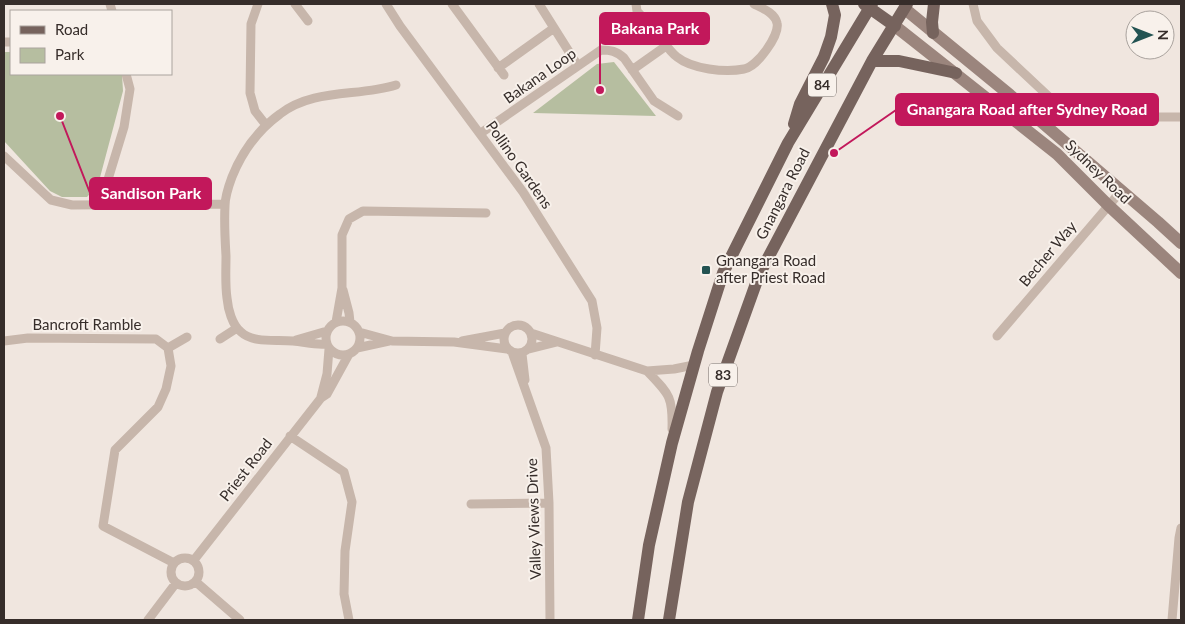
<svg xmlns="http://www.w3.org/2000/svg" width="1185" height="624" font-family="Lato,sans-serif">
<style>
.green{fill:#b6bea0}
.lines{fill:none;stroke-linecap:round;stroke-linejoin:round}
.street{stroke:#c7b6ab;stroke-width:9}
.secondary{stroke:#9b857d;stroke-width:12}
.primary{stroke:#76635d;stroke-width:12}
.poi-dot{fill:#235352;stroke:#f8f1eb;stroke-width:2}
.labels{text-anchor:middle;stroke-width:4;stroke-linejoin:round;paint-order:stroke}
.shield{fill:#f8f1eb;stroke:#706864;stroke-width:1}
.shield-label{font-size:14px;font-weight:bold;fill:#362d2a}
.street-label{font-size:15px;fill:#362d2a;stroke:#f8f1eb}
.poi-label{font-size:15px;fill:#362d2a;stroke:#f8f1eb;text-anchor:start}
.leader{fill:none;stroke:#c2185b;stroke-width:2}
.callout-dot{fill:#c2185b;stroke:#f8f1eb;stroke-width:2}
.callout{fill:#c2185b;stroke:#c2185b;stroke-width:2}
.callout-label{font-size:16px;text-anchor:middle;font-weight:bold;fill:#fff}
</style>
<rect width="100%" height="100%" fill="#f0e6df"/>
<path class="green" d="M4,52H11V74H122L123,91L98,185L87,197H62L50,191L4,141Z
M614,62L656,116L533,113L597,64Z"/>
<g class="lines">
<path class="street" d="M110,4L112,11
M258,4L251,24L250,93L255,111L266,125
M295,4L308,21
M386,4L400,26L523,192L592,301L597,328L595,355
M452,4L504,75
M539,4L578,66
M636,4L637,11C644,19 651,26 658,34C664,42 669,51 677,57C692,69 725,73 744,69C757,67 780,35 777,23C775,13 762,8 754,4
M973,4L977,21L997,48L1062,109L1087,117H1181
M4,42H11
M498,68L554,28
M632,70L666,46
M481,133L601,50C611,50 616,51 624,58L654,101L678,116
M4,156L51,200L72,205L225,204
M103,205L106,186L124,127L130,89L126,74
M343,290L349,313L350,322
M326 338a17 17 0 1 1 34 0a17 17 0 1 1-34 0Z
M336,322L342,288V235L349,219L363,211L486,213
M504 339a14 14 0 1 1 28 0a14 14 0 1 1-28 0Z
M359,332L392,341L454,342L507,349
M531,333L647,371L674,369L694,365
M997,336L1122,190
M220,339L237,328
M296,340L327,331
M4,341L28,338L156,339L168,348L171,366L166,389L158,407L115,450L103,526L174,563
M462,341L505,333
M326,344C314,345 305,342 293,341C277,339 254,344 241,332C232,325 228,309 227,298C225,284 226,270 226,256C225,239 224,223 225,206C225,197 229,185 232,177C242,152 258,130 280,114C314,88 358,97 396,85
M168,348L187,337
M357,348L389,341
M529,349L557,342
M512,352L546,448L549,503L550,620
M522,354L525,380
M647,371C669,394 673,396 672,429
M321,397L327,374L329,349
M290,436L344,472L352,502L345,551L344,594L349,620
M471,504L549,503
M171 572a14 14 0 1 1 28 0a14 14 0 1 1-28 0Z
M194,560L321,398L327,394L349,354
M196,582L240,620
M148,620L176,583
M1172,620L1179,538L1181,528"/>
<path class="secondary" d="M905,9L1010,95L1158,222L1181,243
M895,26L1057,154L1108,205L1181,273"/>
<path class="primary" d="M864,4L895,26
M933,33L932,22L934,4
M872,61H899L956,73
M794,124L800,104L824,57L831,37L835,15L832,4
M638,620L649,545L672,443L698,351L723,273L788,143L872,4
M669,620L688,502L717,392L759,275L872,61L907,4"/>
</g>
<rect class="poi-dot" x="701" y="265" width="10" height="10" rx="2.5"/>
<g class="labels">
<g class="shield">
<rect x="808" y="73.5" width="28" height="23" rx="4"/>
<rect x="709" y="363.5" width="28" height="23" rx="4"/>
</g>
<g class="shield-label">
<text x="822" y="90">84</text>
<text x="723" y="380">83</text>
</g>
<g class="street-label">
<text transform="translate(540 76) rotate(-35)" y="5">Bakana Loop</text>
<text transform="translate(519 165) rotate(55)" y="5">Pollino Gardens</text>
<text transform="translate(1098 172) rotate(44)" y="5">Sydney Road</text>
<text transform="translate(783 194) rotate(-63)" y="5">Gnangara Road</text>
<text transform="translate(1048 254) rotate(-50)" y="5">Becher Way</text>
<text x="87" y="330">Bancroft Ramble</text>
<text transform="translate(246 470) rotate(-52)" y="5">Priest Road</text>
<text transform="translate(534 519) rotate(-92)" y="5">Valley Views Drive</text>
</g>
<g class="poi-label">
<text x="716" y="266">Gnangara Road<tspan x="716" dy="17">after Priest Road</tspan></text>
</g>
</g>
<path class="leader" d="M600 90L600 28M834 153L896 110M60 116L90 193"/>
<g class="callout-dot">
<circle cx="600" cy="90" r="5"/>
<circle cx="834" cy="153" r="5"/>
<circle cx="60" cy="116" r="5"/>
</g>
<g class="callout">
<rect x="600" y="13" width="109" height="31" rx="5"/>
<rect x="896" y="94" width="262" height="31" rx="5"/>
<rect x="90" y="178" width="121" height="31" rx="5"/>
</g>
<g class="callout-label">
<text x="655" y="34">Bakana Park</text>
<text x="1027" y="115">Gnangara Road after Sydney Road</text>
<text x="151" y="199">Sandison Park</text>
</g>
<rect width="1185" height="624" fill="none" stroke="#362d2a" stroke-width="10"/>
<rect x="10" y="10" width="162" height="65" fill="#f8f1eb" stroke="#aaa39e"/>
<rect x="20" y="26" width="25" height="8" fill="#76635d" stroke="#aaa39e"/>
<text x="55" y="35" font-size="15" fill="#362d2a">Road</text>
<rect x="20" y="48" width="25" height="15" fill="#b6bea0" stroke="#aaa39e"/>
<text x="55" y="60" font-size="15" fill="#362d2a">Park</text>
<g transform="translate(1150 35) rotate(90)"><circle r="24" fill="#f8f1eb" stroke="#aaa39e"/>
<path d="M0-4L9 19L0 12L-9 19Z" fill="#235352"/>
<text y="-8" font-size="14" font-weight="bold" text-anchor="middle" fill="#362d2a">N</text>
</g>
</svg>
